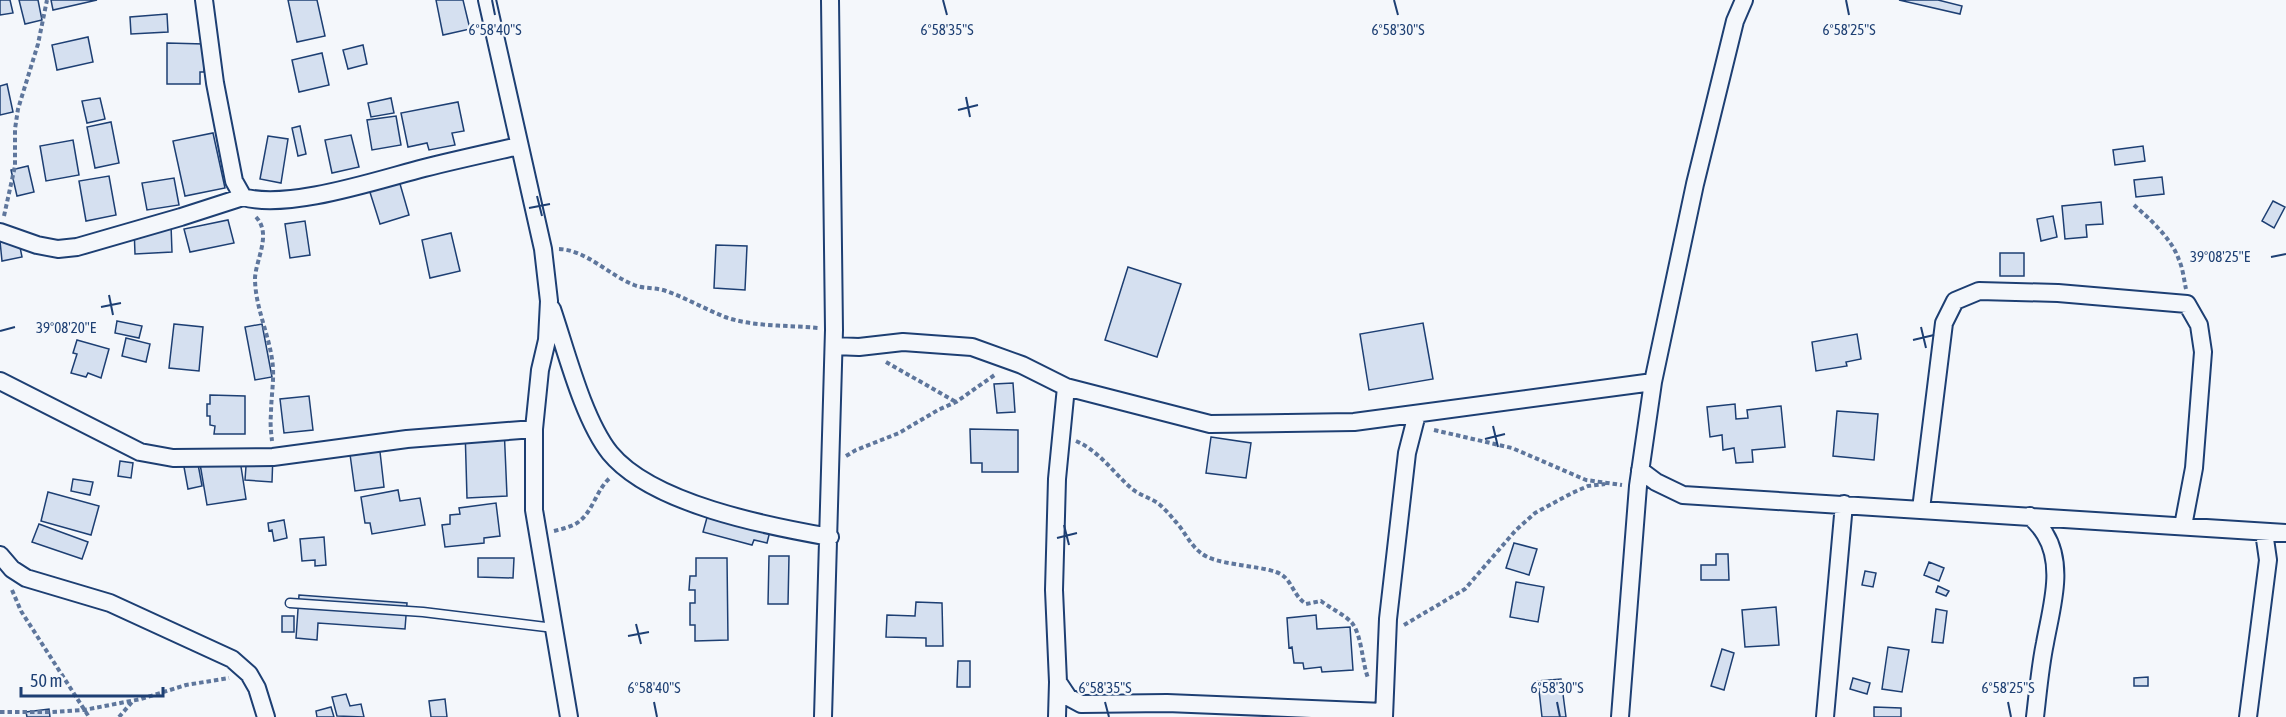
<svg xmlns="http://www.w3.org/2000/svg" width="2286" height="717" font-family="'Asap Condensed',sans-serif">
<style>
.building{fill:#d5e0f0;stroke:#1d3f73;stroke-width:1.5}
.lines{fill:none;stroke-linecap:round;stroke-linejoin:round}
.lane-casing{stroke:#1d3f73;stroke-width:11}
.street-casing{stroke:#1d3f73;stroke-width:20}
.path{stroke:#5e769c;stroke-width:4;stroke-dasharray:4.5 3;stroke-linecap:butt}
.lane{stroke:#f4f7fb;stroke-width:8}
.street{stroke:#f4f7fb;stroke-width:16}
.ticks{fill:none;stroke:#1d3f73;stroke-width:2}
.ticks-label{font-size:15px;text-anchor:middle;fill:#1d3f73;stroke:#f4f7fb;stroke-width:4.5;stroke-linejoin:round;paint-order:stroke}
</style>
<rect width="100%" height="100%" fill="#f4f7fb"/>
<path class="building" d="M0,0H10L13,13L0,15Z
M19,0H38L42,20L25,24Z
M51,0H97L53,10Z
M288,0H317L325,36L297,42Z
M436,0H463L470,29L443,35Z
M1899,0H1938L1962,6L1960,14Z
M167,14L168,32L131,34L130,17Z
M88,37L93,62L57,70L52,45Z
M167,43L204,44V72H200V84H167Z
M363,45L367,64L348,69L343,50Z
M322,53L329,85L299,92L292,60Z
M7,84L13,112L0,115V86Z
M100,98L105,119L87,123L82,101Z
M391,98L394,113L371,117L368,103Z
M458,102L464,131L452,133L455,145L429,150L427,143L408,147L401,113Z
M396,116L401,145L372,150L367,120Z
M111,122L119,163L95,168L87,127Z
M300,126L306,154L298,156L292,128Z
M213,133L225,188L185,196L173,141Z
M351,135L359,167L332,173L325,140Z
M268,136L288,139L281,183L260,179Z
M73,140L79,175L46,181L40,146Z
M2143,146L2145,161L2115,165L2113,150Z
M28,166L34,192L17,196L11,170Z
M109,176L116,215L86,221L79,181Z
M398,177L409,215L380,224L368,186Z
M2162,177L2164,194L2136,197L2134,180Z
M174,178L179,205L147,210L142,183Z
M2273,201L2285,207L2274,228L2262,221Z
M2101,202L2103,224L2086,225L2087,237L2065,239L2062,206Z
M2053,216L2057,237L2041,241L2037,219Z
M228,220L234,243L190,252L184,229Z
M305,221L310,255L290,258L285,224Z
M171,225L172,252L135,254L134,227Z
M451,233L460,271L430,278L422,240Z
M18,237L22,257L2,261L0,241Z
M716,245L747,246L745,290L714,288Z
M2000,253H2024V276H2000Z
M1128,267L1181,284L1157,357L1105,340Z
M117,321L142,326L139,338L115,333Z
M1423,323L1433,379L1369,390L1360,334Z
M174,324L203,327L199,371L169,368Z
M262,324L272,377L255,380L245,327Z
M1857,334L1861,359L1846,362L1847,366L1816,371L1812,342Z
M126,338L150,344L146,362L122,356Z
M77,340L109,349L101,378L88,373L86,377L71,373L77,354L73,353Z
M1013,383L1015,412L997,413L994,384Z
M210,395L245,396V434H214L215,426L210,425V416H207V404H210Z
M309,396L313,430L284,433L280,399Z
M1735,404L1736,419L1748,418L1747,410L1781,406L1785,447L1752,450L1753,462L1736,463L1734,448L1723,450L1722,435L1710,437L1707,407Z
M1837,411L1878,414L1874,460L1833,456Z
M504,426L507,496L467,498L465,428Z
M970,429L1018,430V472H982V463H971Z
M1211,437L1251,443L1246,478L1206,473Z
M379,443L384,487L355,491L349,447Z
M217,449L220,463L240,460L246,499L207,505L198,452Z
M247,452L273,454L272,482L245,480Z
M196,453L202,486L188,489L182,456Z
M120,461L133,463L131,478L118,476Z
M73,479L93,482L90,495L71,491Z
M398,490L400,501L420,498L425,525L372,534L370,523H365L361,497Z
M48,492L99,506L91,535L41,521Z
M496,503L500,536L484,538V543L445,547L442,525L450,524V515L460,514L459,508Z
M708,514L770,531L767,543L754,540L752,545L703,532Z
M284,520L287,538L274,541L272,530L269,531L268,523Z
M39,524L88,542L82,559L32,542Z
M324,537L326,565L315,566V560L302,561L300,539Z
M1514,543L1537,549L1529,575L1506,568Z
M1716,554H1728L1729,580H1701V565H1716Z
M769,556H789L788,604H768Z
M478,558H514L513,578L478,577Z
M696,558H727L728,640L695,641V625H690V603H695V590H689L690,576H696Z
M1929,562L1944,568L1939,581L1924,575Z
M1865,571L1876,573L1873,587L1862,585Z
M1516,582L1544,587L1538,622L1510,617Z
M1938,586L1949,591L1946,596L1936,592Z
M299,595L407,603L405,629L318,623L317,640L296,638Z
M916,602L942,603L943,646H926V638L886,637L887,615L915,616Z
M1776,607L1779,645L1745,647L1742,610Z
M1936,609L1947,611L1943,643L1932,642Z
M1316,615L1317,629L1350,627L1353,670L1322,672L1321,667L1304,669L1303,663H1294L1292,647L1289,648L1287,618Z
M282,616H294V632H282Z
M1888,647L1909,650L1902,692L1882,689Z
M1722,649L1734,653L1724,690L1711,686Z
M958,661H970V687H957Z
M2148,677V686H2134V678Z
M1853,678L1870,683L1867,694L1850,689Z
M1561,679L1566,717H1542L1538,681Z
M346,694L350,706L361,704L364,717L337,716L332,697Z
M445,699L447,717H431L429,701Z
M331,707L334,717H317L316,711Z
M1874,707L1901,708V717H1874Z
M49,709L50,717H27L26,712Z"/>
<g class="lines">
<g class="lane-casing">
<path id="lane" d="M290,603L423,612L554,628"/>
</g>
<g class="street-casing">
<path id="street" d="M204,0L215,83L234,181L243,197C289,210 377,180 424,168C456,160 488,153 519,146
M487,0L543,249L549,301L547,340L540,370L534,429V510L569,717
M0,232L37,245L58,249L77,247L181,217L243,197
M552,309C566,350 583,419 610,453C652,504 767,526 830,537
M834,346L859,347L903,342L972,347L1022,365L1066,387L1210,424L1354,422L1653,382
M0,381L140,452L173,458L273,457L407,439L534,429
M1066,387L1057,479L1054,590L1058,682L1068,697L1081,704L1167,703L1384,712
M1640,470L1656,482L1683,495L2286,533
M1921,509L1944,323L1955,301L1979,291L2058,293L2187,304L2199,325L2203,352L2194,468L2183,526
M2030,516C2035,521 2041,527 2045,534C2065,566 2051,609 2045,643C2040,667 2038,692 2035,717
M0,555L12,569L26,578L110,603L232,659L249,674L257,688L266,717
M823,717L834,330L830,0
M1057,717L1058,682
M1384,717L1388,619L1407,453L1417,414
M1620,717L1638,486L1653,382L1695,184L1735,21L1744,0
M1825,717L1844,504
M2248,717L2268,560L2264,532"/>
</g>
<path class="path" d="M2134,205C2151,220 2172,239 2179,260C2183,269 2184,280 2186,289
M4,216L15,166V129L18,109L38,44L47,0
M256,217C272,234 256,259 255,278C255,306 268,332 272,359C275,378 271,395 271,414C270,423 271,432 272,441
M559,249C586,250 609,275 634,285C644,289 655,287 666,291C686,298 705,309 725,317C753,327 788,325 818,328
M886,362L956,402
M1434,430L1512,448L1586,480L1622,485
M1076,441C1099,451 1113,472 1131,488C1139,495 1151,498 1159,504C1165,509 1170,515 1175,521C1184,530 1190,545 1201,553C1215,565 1256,565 1276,572C1292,577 1292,595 1306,604L1321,601C1330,608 1345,615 1352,623C1362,636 1362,662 1368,678
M846,456L856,450L899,433L938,410L956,402L996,374
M554,531C562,529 570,527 577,523C593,513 596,489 611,477
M12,590L21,611L89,717
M1404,625L1465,589L1516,530L1535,513L1572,493L1588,486L1605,484
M0,712H52L84,710L141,699L186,685L229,678
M119,717L132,702"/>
<use href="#lane" class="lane"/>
<use href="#street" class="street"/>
</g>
<path class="ticks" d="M492,0L495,15M943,0L947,15M1394,0L1398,15M1846,0L1849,15M966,97L970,117M958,110L978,105M537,196L542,216M529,208L550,204M2271,257L2286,254M109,295L113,315M101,307L121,303M1921,327L1926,348M0,331L15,327M1913,340L1934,335M1493,426L1498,447M1485,439L1505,434M1064,525L1069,545M1057,538L1077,533M636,624L641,644M628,636L649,632M654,702L657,717M1105,702L1109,717M1557,702L1560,717M2008,702L2011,717"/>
<g class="ticks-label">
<text x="495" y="35">6°58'40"S</text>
<text x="947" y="35">6°58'35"S</text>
<text x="1398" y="35">6°58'30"S</text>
<text x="1849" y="35">6°58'25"S</text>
<text x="2220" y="262">39°08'25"E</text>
<text x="66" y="333">39°08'20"E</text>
<text x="654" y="693">6°58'40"S</text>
<text x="1105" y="693">6°58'35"S</text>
<text x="1557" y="693">6°58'30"S</text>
<text x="2008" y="693">6°58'25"S</text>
</g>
<path d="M21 687v9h142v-9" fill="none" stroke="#1d3f73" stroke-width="3"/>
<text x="30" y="687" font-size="18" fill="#1d3f73" stroke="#f4f7fb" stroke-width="4.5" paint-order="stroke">50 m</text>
</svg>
